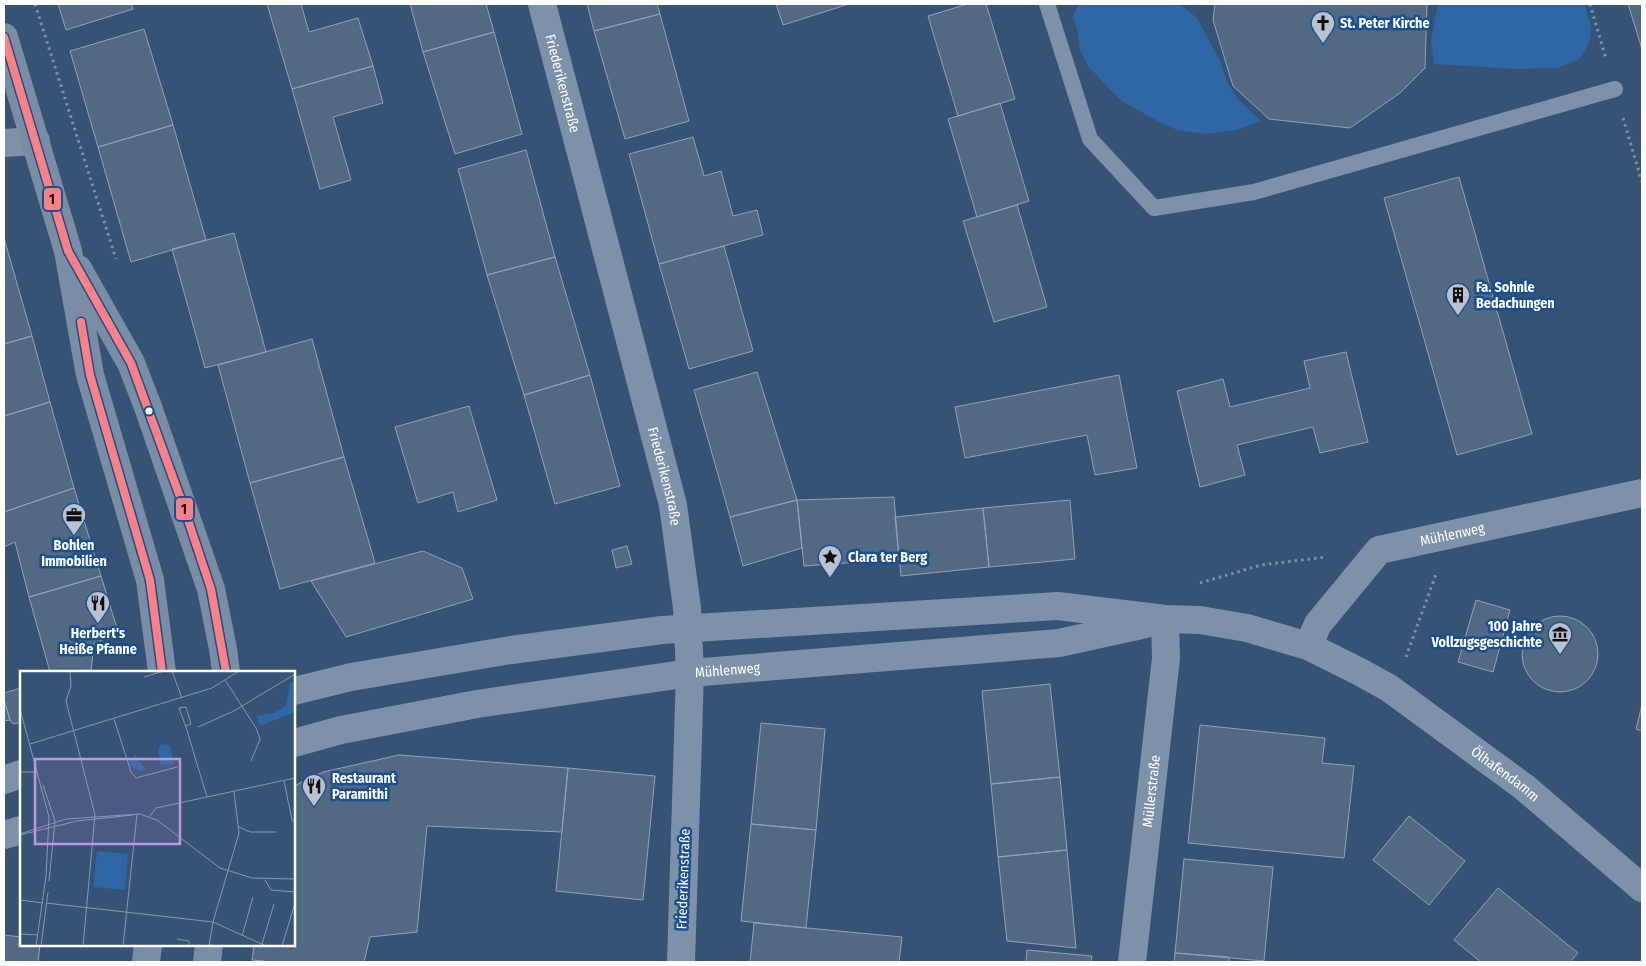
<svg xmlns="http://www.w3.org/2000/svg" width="1646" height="966" font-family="'Fira Sans Condensed',sans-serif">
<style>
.green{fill:#2f66a5}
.building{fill:#526984;stroke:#92a2b6}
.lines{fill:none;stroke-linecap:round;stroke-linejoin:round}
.path{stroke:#7d92a8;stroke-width:3;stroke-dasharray:2.5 4;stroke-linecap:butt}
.service{stroke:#7d92a8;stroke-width:16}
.minor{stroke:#7d92a8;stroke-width:28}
.secondary{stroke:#798da4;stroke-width:28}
.bus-1-casing{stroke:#1b4f8f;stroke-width:11}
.bus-1{stroke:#ff8084;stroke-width:8}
.bus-dot{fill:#fff;stroke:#1b4f8f;stroke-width:2}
.labels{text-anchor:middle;stroke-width:5;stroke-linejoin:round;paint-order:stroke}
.poi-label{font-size:14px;font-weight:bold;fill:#fff;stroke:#1b4f8f;text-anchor:start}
.street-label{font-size:14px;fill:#fff;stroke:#1b4f8f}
.inset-road{fill:none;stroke:#8697ac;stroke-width:1}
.view{fill:#bd96df;fill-opacity:0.15;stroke:#bd96df;stroke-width:2.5}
.inset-edge{fill:none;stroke:#fff;stroke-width:2.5}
.line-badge{stroke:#1b4f8f;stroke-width:2}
.pale-badge-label{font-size:14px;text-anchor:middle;font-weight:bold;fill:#111}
</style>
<rect width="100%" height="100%" fill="#365274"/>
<path class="green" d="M1079,4H1180L1197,18L1220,61L1227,81L1238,99L1261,121L1237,130L1205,134L1177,130L1161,123L1120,100L1088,66L1080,50L1078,33L1073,16Z
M1438,4H1584L1591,26L1590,41L1580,59L1557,68L1516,69L1434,64L1431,41Z"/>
<path class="building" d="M58,4H131L133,9L66,30Z
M267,4H301L309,32L358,18L373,66L292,89Z
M410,4H486L494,32L423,52Z
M587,4H657L660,14L594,31Z
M776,4H849L783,25Z
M968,4H986L1015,99L958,116L928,16Z
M1215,4H1427L1425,68L1400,93L1350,128L1269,119L1233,86L1213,20Z
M1628,4H1642V49Z
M660,14L689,121L625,139L594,31Z
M144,29L173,125L98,147L70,51Z
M494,32L522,134L455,154L423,52Z
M373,66L383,103L333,117L351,180L320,189L292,89Z
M1000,103L1029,201L977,217L948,119Z
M173,125L206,240L131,262L98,147Z
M693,137L704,176L721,171L733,216L757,210L763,235L659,264L629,154Z
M526,150L555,257L487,275L458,169Z
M1459,177L1532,434L1457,455L1384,198Z
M1017,205L1047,307L994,322L963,221Z
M234,233L266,352L205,368L172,249Z
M4,238L32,336L4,344Z
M724,246L753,351L689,369L659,264Z
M555,257L590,375L524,395L487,275Z
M32,336L50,402L4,416V344Z
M312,339L344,457L250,483L218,365Z
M1346,352L1368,442L1320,453L1313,427L1237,445L1245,475L1200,487L1177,391L1223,379L1230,407L1310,388L1304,361Z
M757,372L797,500L730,517L694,390Z
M590,375L620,486L555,504L524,395Z
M1119,375L1137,468L1095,475L1087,435L965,458L955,407Z
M50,402L74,488L4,512V416Z
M469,406L497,500L458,512L453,492L418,503L395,427Z
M344,457L375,563L280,589L250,483Z
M74,488L101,576L29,597L15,542L4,547V512Z
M894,497L899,559L804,566L797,500Z
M797,500L802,548L743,566L730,517Z
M1070,500L1075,559L989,567L983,508Z
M983,508L989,567L901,576L895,517Z
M627,546L632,564L616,568L612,550Z
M423,551L462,568L473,599L346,637L311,581Z
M101,576L119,635L94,643L91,672H50L29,597Z
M1476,600L1510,610L1493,672L1458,662Z
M1522 654a38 38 0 1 1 76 0a38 38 0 1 1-76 0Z
M1050,684L1060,777L991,784L982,691Z
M21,688V722L13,724L10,720L4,700V693Z
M4,700L10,720L4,721Z
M1642,705V731L1636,729Z
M761,723L825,729L816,830L751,824Z
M1200,725L1325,738L1322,763L1354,766L1344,858L1188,843Z
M399,755L568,768L562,832L427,826L417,932L370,937L364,962H274L252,960L254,945H294V786L323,772Z
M568,768L655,776L643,900L556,891Z
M1060,777L1067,850L998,857L991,784Z
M1409,816L1465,861L1429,905L1373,860Z
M751,824L816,830L806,928L741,921Z
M1067,850L1076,948L1007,941L998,857Z
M1184,859L1273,867L1264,961L1175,953Z
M1498,888L1578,953L1570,962H1481L1454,940Z
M754,923L902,937L899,962H750Z
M4,935L21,937V945H40L38,962H4Z
M1027,950L1092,956L1091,962H1026Z
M1175,953L1229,957V962H1174Z"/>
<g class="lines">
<path class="path" d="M35,4L116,259
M1590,4L1606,59
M1623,118L1642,182
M1200,583L1261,565L1326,557
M1406,657L1436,574"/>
<path class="service" d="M1047,4L1090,139L1154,208L1254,192L1615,89"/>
<g class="minor">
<path id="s1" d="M542,4L673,505L687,608L690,673L681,962"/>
<path d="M4,143L36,141"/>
<path id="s2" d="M1308,646L1318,624L1379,550L1642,493"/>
<path id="s3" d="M294,691L351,677L511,650L662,630L1058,606L1165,619L1200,620L1247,628L1308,646L1360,672L1389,688L1524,787L1642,888"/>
<path id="s4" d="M294,743L341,730L477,704L690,673L1059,643L1146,624"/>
<path d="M4,780L21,774"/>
<path d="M4,835L21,830"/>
<path id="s5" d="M1132,962L1166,658L1165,619"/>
</g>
<path class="secondary" d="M4,37L68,251L90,375L150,580L162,672
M78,269L131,363L148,407L211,589L223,649L226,672
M146,962L148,945
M207,962L209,945"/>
<g class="bus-1-casing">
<path id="bus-1" d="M4,37L68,251L131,363L183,505L211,589L226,672
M81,322L90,375L150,580L162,672"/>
</g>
<use href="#bus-1" class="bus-1"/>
</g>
<defs>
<g id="church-pin" transform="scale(1.25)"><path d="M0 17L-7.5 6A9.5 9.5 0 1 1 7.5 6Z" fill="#b9c2ce" stroke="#1b4f8f"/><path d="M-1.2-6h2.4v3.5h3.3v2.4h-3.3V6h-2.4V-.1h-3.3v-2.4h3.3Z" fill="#111"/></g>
<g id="building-pin" transform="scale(1.25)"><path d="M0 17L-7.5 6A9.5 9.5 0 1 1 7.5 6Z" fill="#b9c2ce" stroke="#1b4f8f"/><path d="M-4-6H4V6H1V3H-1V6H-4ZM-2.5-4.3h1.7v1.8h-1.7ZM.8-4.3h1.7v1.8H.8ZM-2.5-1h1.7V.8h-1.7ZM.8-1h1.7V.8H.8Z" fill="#111"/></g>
<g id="office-pin" transform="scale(1.25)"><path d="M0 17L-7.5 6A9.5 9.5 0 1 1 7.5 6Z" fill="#b9c2ce" stroke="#1b4f8f"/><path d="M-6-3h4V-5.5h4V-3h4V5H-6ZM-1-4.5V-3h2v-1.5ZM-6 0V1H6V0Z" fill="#111"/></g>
<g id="sight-pin" transform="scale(1.25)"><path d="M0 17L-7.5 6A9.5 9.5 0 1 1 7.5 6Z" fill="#b9c2ce" stroke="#1b4f8f"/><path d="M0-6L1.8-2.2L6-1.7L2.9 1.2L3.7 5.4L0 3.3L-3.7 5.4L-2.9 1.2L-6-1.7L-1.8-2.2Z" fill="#111"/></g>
<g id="restaurant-pin" transform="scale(1.25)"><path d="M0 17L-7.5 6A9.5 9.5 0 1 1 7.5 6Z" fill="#b9c2ce" stroke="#1b4f8f"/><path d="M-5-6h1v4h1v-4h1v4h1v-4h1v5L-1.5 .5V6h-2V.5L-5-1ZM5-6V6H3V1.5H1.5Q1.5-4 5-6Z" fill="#111"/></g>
<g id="museum-pin" transform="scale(1.25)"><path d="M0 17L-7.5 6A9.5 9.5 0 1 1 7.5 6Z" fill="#b9c2ce" stroke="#1b4f8f"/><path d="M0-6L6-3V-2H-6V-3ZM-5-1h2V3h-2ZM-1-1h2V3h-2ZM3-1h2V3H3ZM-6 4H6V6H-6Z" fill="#111"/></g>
</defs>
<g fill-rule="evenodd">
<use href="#church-pin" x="1323" y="23"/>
<use href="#building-pin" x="1458" y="295"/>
<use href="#office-pin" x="74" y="515"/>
<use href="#sight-pin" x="830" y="557"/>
<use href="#restaurant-pin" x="98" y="603"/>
<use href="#museum-pin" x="1560" y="634"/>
<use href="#restaurant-pin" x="314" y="786"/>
</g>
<circle class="bus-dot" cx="149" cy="411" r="4.5"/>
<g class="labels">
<g class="poi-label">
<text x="1340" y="28">St. Peter Kirche</text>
<text x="1476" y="292">Fa. Sohnle<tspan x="1476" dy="16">Bedachungen</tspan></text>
<text x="74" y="550" text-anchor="middle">Bohlen<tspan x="74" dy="16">Immobilien</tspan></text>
<text x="848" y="562">Clara ter Berg</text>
<text x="1542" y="631" text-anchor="end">100 Jahre<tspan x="1542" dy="16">Vollzugsgeschichte</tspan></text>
<text x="98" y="638" text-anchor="middle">Herbert's<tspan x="98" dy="16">Heiße Pfanne</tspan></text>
<text x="332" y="783">Restaurant<tspan x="332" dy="16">Paramithi</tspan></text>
</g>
<g class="street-label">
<text dy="5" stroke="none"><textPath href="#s1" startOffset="82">Friederikenstraße</textPath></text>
<text dy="5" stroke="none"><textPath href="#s1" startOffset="488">Friederikenstraße</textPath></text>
<text dy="5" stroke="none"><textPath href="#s2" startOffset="195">Mühlenweg</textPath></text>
<text dy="5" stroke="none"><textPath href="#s4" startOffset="440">Mühlenweg</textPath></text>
<text dy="5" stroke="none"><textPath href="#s3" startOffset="1260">Ölhafendamm</textPath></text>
<text dy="5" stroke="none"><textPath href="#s5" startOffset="172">Müllerstraße</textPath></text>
<text transform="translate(683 879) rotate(-88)" y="5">Friederikenstraße</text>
</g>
</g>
<g transform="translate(20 671)">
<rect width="275" height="275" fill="#365274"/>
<path d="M270,11L275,13V41L240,55L236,45L254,42L266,35ZM141,73L150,75L154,93L141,94L138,80ZM116,83V86L126,99H117L110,94L109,90ZM77,180L108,183L105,219L73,216Z" fill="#2f66a5"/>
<path class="inset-road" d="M50,0L51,15L46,30L75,144L63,275M152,0L162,27M124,6L144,0M205,9L236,57L240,68L231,90M0,38L29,146L26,205L16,275M94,48L111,101L116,107L157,96M166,56L159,37L166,36L171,53L165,55L166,56L187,126M178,56L214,40L275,3M10,73L192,17L219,0M0,101H18M264,110L272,149L275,151M23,114L35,150L29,210M130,145L136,137L275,107M219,156L230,161H256M0,163L46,148L120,143L137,149L200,197L232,207L275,208M0,164L57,150L113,144M245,209L251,219L275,221M0,229L23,232M26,232L193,251L246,275M0,263L18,264M222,265L233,226M157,268L169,270V275M242,273L254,233M21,275L28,221M103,275L117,143M189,275L193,251L219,162L214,121M262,275L275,232"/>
<path class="view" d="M15,88H160V173H15Z"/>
<rect width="275" height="275" class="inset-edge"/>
</g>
<g class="line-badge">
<rect x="43" y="187" width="19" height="24" rx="5" fill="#ff8084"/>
<rect x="175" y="497" width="19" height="24" rx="5" fill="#ff8084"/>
</g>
<g class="pale-badge-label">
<text x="52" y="204">1</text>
<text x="184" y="514">1</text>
</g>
<rect width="1646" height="966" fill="none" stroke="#ffffff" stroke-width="10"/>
</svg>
